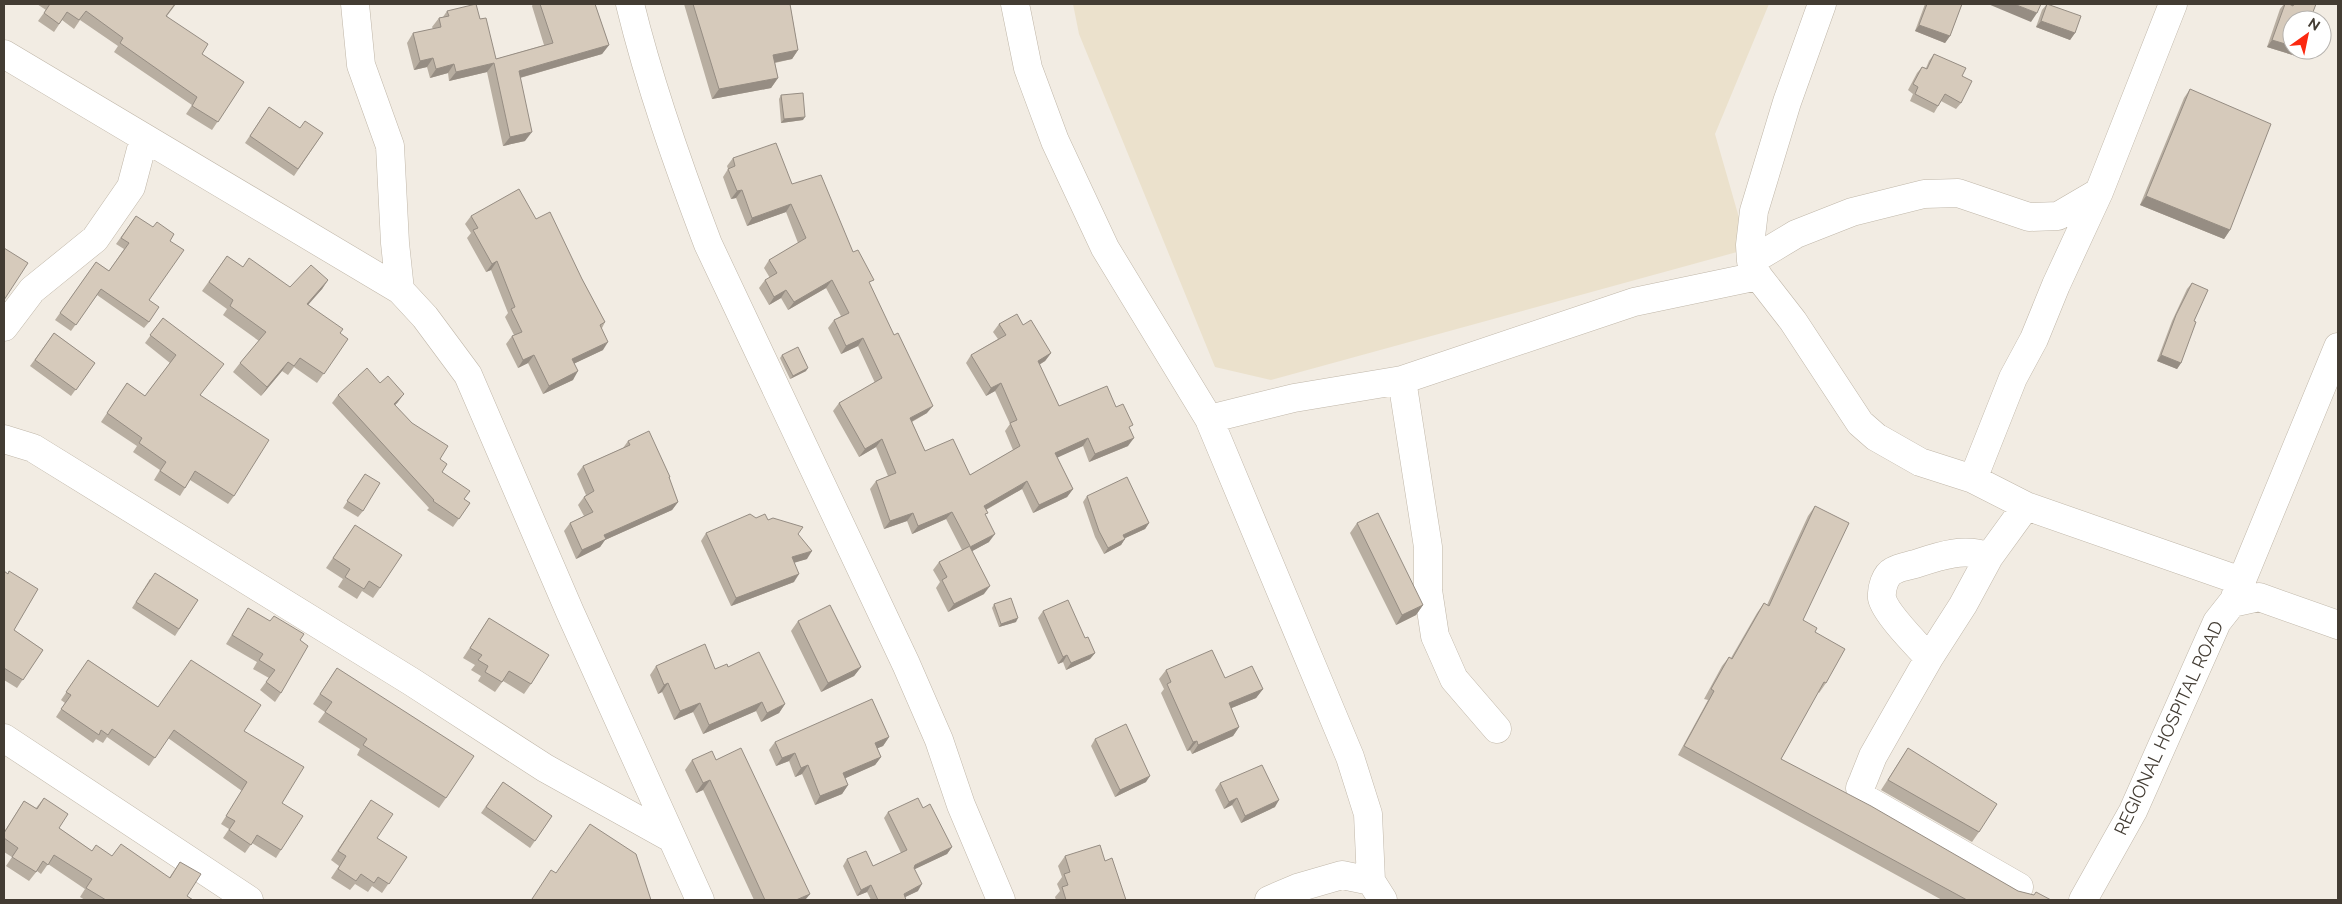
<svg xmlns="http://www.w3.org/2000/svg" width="2342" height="904" font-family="Raleway,sans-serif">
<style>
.education{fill:#ebe1cc}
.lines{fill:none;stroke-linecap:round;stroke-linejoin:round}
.minor-casing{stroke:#c0b7a9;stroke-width:29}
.minor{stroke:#fff;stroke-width:28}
.wall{fill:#b8aea1}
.shaded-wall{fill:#968d83}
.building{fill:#d6cabb;stroke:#968d83}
.labels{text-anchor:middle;stroke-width:4.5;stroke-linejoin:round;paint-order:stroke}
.street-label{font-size:18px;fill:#433c33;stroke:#fff}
</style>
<rect width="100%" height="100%" fill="#f2ece3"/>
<path class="education" d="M1073,4H1769L1715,134L1748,249L1271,380L1215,367L1079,34Z"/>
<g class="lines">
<g class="minor-casing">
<path id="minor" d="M355,4L361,65L390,146L395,243L400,290
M630,4C650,86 678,165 708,244L906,664L939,740L961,805L1001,900
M1015,4L1028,68L1055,141L1105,248L1209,419L1350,757L1368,814L1371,881
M1822,4L1787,102L1754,211L1750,245L1751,261L1758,276L1793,321L1860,423L1876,437L1920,462L1973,479L2026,506L2241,581
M4,54L400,290L425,317L468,375L570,612L700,900
M1751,261L1796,234L1852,212L1924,194L1958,193L2029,217L2058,216L2099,192
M4,327L32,290L95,239L131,187L144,138
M1402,380L1428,547V590L1435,636L1454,679L1497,729
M1209,419L1294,398L1402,380L1634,302L1758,276
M4,439L33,448L412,682L545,768L671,838
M1973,479L2013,378L2034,339L2056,285L2099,192L2173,4
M2235,597L2338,347
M1929,658C1918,646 1885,613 1882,598C1881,589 1885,575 1893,571C1899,567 1908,566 1915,564C1939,556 1964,547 1989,557
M4,738L249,900
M2019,887L1862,797L1860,788L1863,781L1873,756L1898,712L1929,658L1963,605L1989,557L2026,506
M1269,900L1297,888L1342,875L1371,881L1383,900
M2083,900L2133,811L2217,622L2232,603L2259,597L2338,625"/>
</g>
<use href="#minor" class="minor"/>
</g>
<path class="wall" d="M37,4H176L167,16L202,54L244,82L212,130L186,114L192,105L114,52L118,46L80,20L74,29L62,20L54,32L38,21L46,10Z
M533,4H595L609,45L602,54L520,78L525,141L503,146L487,72L449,81L448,73L430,78L427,67L414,70L407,43L413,33L433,29L432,27L439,18L443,17L447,11L480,19L496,59L544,45L532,6Z
M684,4H790L798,50L792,59L775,63L778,78L771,88L712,99Z
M1925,4H1962L1950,36L1945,43L1915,31Z
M2047,4L2075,33L2070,40L2036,27L2042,10Z
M2284,4L2291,5V4H2316L2296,56L2267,47L2280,9Z
M1934,54L1962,76L1961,103L1956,109L1941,101L1934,113L1910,101L1913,94L1908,90L1917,73L1922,67L1926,68L1929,61Z
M2190,89L2230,230L2224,239L2140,205L2184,98Z
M781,95L803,120L781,123L779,99Z
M269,107L300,128L323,133L294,176L245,143Z
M733,158L792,184L853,252L870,285L927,413L912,422L925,451L970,475L1013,450L1005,431L1010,424L995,391L986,396L966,363L971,355L998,339L993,332L999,324L1023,325L1051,353L1045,361L1039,365L1059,406L1116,407L1130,429L1128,446L1089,462L1083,446L1057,457L1073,489L1067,497L1033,513L1022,489L986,510L985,516L989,542L972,551L984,594L948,612L936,588L940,582L933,570L939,562L962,550L946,519L912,534L907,521L884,529L870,489L876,481L888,476L876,447L859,457L833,411L839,403L875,383L858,346L841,354L828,328L834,320L841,316L826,288L788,310L781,298L769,305L759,288L765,280L770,278L764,268L769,260L798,243L786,212L747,226L736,198L731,199L723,177L728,169L727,166Z
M136,216L170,241L149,300V322L144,328L97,295L71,331L55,320L96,262L109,271L124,249L116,244Z
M471,216L536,219L582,279L605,322L602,328L603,350L575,363L573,380L543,394L528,363L518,368L506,344L512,336L514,335L505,317L508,313L491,270L486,272L467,238L471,233L465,224Z
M227,256L243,267L290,287L328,280L322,289L308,304L340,333L348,339L317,383L294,367L288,375L282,371L261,396L233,372L240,363L259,341L223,315L227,309L202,291Z
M2192,283L2194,321L2181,363L2177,369L2157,361L2172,321L2187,289Z
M163,318L201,395L234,496L228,504L190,480L180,496L154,480L160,470L133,452L137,446L101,422L127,383L145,396L170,363L145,343Z
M54,333L95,363L71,396L30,366Z
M782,355L806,371L790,379L780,358Z
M338,395L398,402L395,405L440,459L442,472L464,499L470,503L453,527L427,510L429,508L332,403Z
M628,441L670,477L669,478L678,502L672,510L605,540L600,547L576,559L564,531L570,523L584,516L578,505L584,497L586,495L577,474L583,466L623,448Z
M365,474L363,511L358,517L343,508Z
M1087,496L1149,523L1145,529L1125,538L1121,545L1104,554L1095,537L1083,502Z
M1815,506L1803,620L1815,632L1826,683L1819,693L1818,692L1781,759L2018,891L2051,900H1942L1678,755L1708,700L1704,699L1722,666L1729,657L1731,658L1757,613L1764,603L1767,605L1808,516Z
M756,518L768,520L798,534L807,559L795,562L794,582L731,606L701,541L706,533Z
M1357,523L1423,605L1416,615L1396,625L1350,533Z
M355,525L380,588L373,598L362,591L357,599L338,587L343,579L326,568Z
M4,571L14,630L43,650L17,688L4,680Z
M150,579L198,600L175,636L132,608Z
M994,604L1016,622L999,627L992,608Z
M248,608L300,640L281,693L275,702L260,690L269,678L253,669L257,662L226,644Z
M1043,611L1085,638L1095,653L1090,659L1066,670L1063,662L1058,664L1038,618Z
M489,618L531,684L524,694L503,681L495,692L478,681L481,676L471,670L475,665L463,658Z
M798,621L861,667L854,676L821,692L791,631Z
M88,660L158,707L244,731L282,803L281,850L276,858L252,843L245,853L223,838L229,829L221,824L242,791L168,738L149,766L107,737L103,743L96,739L93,743L56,717L65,703L61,700Z
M656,666L715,669L728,667L785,704L779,713L761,722L756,711L703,734L693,712L674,720L662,692L658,694L650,675Z
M337,668L446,798L439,808L357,755L360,749L318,722L325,712L313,704Z
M1166,670L1225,678L1263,689L1256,698L1231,708L1239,727L1233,736L1192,754L1190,750L1187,751L1161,693L1164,689L1159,679Z
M889,737L883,746L877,748L881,757L875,765L845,778L848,785L842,794L815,805L802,774L795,777L789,761L776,766L769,750L775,742Z
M1095,739L1146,782L1115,797L1091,746Z
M1908,748L1979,832L1972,842L1881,790Z
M692,760H716L810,894L805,900H754L703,790L696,793L685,770Z
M503,782L552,816L530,848L481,813Z
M1220,783L1275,807L1241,823L1232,805L1224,809L1215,790Z
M44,798L59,828L92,851L112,856L169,878L180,862L187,896L193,900H85L80,897L85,889L48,864L41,874L37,871L29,881L6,866L12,857L4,852V832L24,801L36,808Z
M371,800L377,838L407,857L382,893L372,886L368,892L355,884L350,890L331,878L339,866L331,860Z
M923,808L952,847L947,854L914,869L918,891L905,897L906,900H871L867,892L857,896L843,866L847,859L873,866L901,853L884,818L888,812Z
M1065,856L1105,861L1126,900H1056L1055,897L1060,891L1057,884L1062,877L1058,866Z"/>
<path class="shaded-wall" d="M1988,4H2014L2037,13L2031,22Z
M2041,21L2075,33L2070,40L2036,27Z
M1919,25L1950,36L1945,43L1915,31Z
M2272,40L2292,46V50H2300L2296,56L2267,47Z
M609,45L602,54L512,80L519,71Z
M798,50L792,59L767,64L773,55Z
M433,58L427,67L414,70L420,61Z
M494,63L487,72L449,81L456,72Z
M454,64L448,73L430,78L436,69Z
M778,78L771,88L712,99L719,89Z
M805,117L803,120L781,123L784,119Z
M532,132L525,141L503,146L510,137Z
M742,190L736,198L731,199L737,191Z
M2146,196L2230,230L2224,239L2140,205Z
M791,204L786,212L747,226L752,218Z
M497,261L491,270L486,272L492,264Z
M328,280L322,289L301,313L307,304Z
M832,280L826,288L788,310L794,302Z
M786,290L781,298L769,305L774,297Z
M863,338L858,346L841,354L846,346Z
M608,342L603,350L567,367L572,359Z
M1051,353L1045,361L1032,369L1038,361Z
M534,355L528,363L518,368L523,360Z
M2161,355L2181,363L2177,369L2157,361Z
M288,362L282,371L261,396L267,387Z
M808,368L806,371L790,379L793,376Z
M578,371L573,380L543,394L549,386Z
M1001,383L995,391L986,396L991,388Z
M404,394L398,402L388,412L394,404Z
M933,406L927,413L905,425L910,418Z
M1088,438L1083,446L1050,461L1055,453Z
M1134,438L1128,446L1089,462L1095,454Z
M882,439L876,447L859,457L865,449Z
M1027,481L1022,489L978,514L984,506Z
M1073,489L1067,497L1033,513L1039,505Z
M678,502L672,510L605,540L600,547L576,559L582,550L604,535Z
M952,512L946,519L912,534L918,526Z
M913,513L907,521L884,529L890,521Z
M1149,523L1145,529L1119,541L1123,535Z
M995,534L989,542L965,555L970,547Z
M1125,539L1121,545L1104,554L1108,548Z
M812,551L807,559L787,565L792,557Z
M799,574L794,582L731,606L736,598Z
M990,586L984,594L948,612L954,604Z
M1423,605L1416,615L1396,625L1402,615Z
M1018,618L1016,622L999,627L1001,624Z
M1095,653L1090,659L1066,670L1071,663Z
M1067,655L1063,662L1058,664L1063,657Z
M861,667L854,676L821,692L828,683Z
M668,683L662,692L658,694L664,685Z
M1263,689L1256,698L1222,712L1229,703Z
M762,702L756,711L703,734L709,725Z
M700,703L693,712L674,720L680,711Z
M785,704L779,713L761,722L767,713Z
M1239,727L1233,736L1192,754L1198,745Z
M889,737L883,746L869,752L875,743Z
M1197,741L1190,750L1187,751L1193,742Z
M795,753L789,761L776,766L782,758Z
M881,757L875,765L837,782L843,773Z
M808,765L802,774L795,777L801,768Z
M1150,776L1146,782L1115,797L1120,790Z
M710,780L703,790L696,793L703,783Z
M848,785L842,794L815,805L820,796Z
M1237,798L1232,805L1224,809L1229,802Z
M1279,800L1275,807L1241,823L1245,816Z
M952,847L947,854L911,871L915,865Z
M922,884L918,891L899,900L904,894Z
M871,885L867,892L857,896L861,890Z
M810,894L805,900H796Z"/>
<path class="building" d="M50,4H175L166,16L208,44L202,54L244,82L218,122L192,106L197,97L120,43L123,38L86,11L79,20L67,12L59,24L44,13Z
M476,4L480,19L486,18L496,59L553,43L540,4H595L609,45L519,71L532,132L510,137L494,63L456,72L454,64L436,69L433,58L420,61L413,33L441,27L439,18L449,16L447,11Z
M693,4H790L798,50L773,55L778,78L719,89Z
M1927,4H1962L1950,36L1919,25Z
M2014,4H2041L2037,13Z
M2047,4L2081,16L2075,33L2041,21Z
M2285,4H2289L2293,6L2294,4H2316L2310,20H2292V46L2272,40Z
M1934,54L1966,68L1962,76L1972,81L1961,103L1945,94L1938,106L1915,94L1918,87L1913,84L1922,67L1927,69Z
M2190,89L2271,124L2230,230L2146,196Z
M803,93L805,117L784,119L781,95Z
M269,107L300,128L305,121L323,133L298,169L250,136Z
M776,143L792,184L821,175L853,252L858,250L874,280L869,282L894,335L898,333L933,406L910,418L925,451L953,439L970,475L1020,446L1010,423L1017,420L1001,383L991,388L971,355L1006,335L999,324L1017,314L1023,325L1031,320L1051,353L1038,361L1059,406L1107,386L1116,407L1123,404L1133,425L1129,427L1134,438L1095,454L1088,438L1055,453L1073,489L1039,505L1027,481L984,506L988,513L985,514L995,534L970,547L990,586L954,604L942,580L947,577L939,562L970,546L952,512L918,526L913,513L890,521L876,481L896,473L882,439L865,449L839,403L882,378L863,338L846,346L834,320L849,313L832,280L794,302L786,290L774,297L765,280L777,273L769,260L806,238L791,204L752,218L742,190L737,191L728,169L735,166L733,158Z
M519,189L536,219L550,212L582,279L605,322L600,325L608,342L572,359L578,371L549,386L534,355L523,360L512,336L522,332L511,309L515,307L497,261L492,264L473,230L478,228L471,216Z
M136,216L153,227L157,222L174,234L170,241L184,250L149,300L159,307L149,322L101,289L76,325L60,313L96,262L109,271L129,243L121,238Z
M4,248L28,263L4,300Z
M227,256L243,267L249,258L290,287L311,265L328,280L307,304L343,329L340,333L348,339L324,374L300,358L294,366L288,362L267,387L240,363L266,332L230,306L233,300L209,282Z
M2192,283L2208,290L2194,321L2196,322L2181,363L2161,355L2176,315Z
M163,318L224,364L200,395L269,440L234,496L195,471L185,488L160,471L166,462L139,443L142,438L107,413L127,383L145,396L176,355L150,335Z
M54,333L95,363L76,390L35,360Z
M798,347L808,368L793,376L782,355Z
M367,368L380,383L388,376L404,394L394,404L412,423L448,446L440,459L447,464L442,472L470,491L464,499L470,503L459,519L433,501L434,500L338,395Z
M649,431L670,477H669L678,502L604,535L606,539L582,550L570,523L593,512L584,497L594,491L583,466L630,445L628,441Z
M365,474L380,483L363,511L347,501Z
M1127,477L1149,523L1123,535L1125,539L1108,548L1099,531L1087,496Z
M1815,506L1849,523L1803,620L1817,628L1815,632L1845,649L1826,683L1824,682L1781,759L1871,806L2018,891L2034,895L2036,892L2051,900H1967L1684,746L1714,691L1711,689L1729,657L1732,659L1764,603L1769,606Z
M1378,513L1423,605L1402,615L1357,523Z
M750,514L756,518L765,514L768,520L773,518L803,527L798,534L812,551L792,557L799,574L736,598L706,533Z
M355,525L402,555L380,588L369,581L364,589L345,577L350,569L333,558Z
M4,571L8,574L9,571L38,589L14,630L43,650L23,680L4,668Z
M155,573L198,600L179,629L136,602Z
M1011,598L1018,618L1001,624L994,604Z
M1068,600L1085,638L1088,637L1095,653L1071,663L1067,655L1063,657L1043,611Z
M830,605L861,667L828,683L798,621Z
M248,608L270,621L274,616L304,634L300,640L308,646L281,693L266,682L275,670L259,660L263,654L232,635Z
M489,618L549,655L531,684L509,671L502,682L485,672L488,666L478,660L482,655L470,648Z
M705,644L715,669L727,664L728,667L759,652L785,704L767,713L762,702L709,725L700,703L680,711L668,683L664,685L656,666Z
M1212,650L1225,678L1252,666L1263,689L1229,703L1239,727L1198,745L1197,741L1193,742L1167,684L1171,682L1166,670Z
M88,660L158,707L191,660L261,705L244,731L304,767L282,803L303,816L281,850L257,835L251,845L229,830L235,821L226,816L247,782L174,730L155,758L112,729L108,735L101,730L99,735L61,709L71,695L66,692Z
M337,668L474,756L446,798L363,745L367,739L325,712L332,702L320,694Z
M872,699L889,737L875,743L881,757L843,773L848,785L820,796L808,765L801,768L795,753L782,758L775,742Z
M1126,724L1150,776L1120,790L1095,739Z
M741,748L810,894L796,900H765L710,780L703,783L692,760L712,751L716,760Z
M1908,748L1997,804L1979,832L1888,780Z
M1262,765L1279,800L1245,816L1237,798L1229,802L1220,783Z
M503,782L552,816L535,841L486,807Z
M44,798L68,814L59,828L92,851L96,845L112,856L121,844L170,878L180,862L201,874L187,896L193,900H106L86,888L92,879L54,855L48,865L43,861L36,872L12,857L18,848L4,838V833L24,801L37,809Z
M918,798L923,808L930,804L952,847L915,865L914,868L922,884L904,894L906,900H878L871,885L861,890L847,859L866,851L873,866L907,850L888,812Z
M371,800L393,814L377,838L407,857L389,884L378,877L374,883L361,874L356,881L338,869L346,856L338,851Z
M590,824L636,854L651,900H534L532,899L551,870L556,873Z
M1100,845L1105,861L1112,858L1126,900H1066L1062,887L1068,885L1064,874L1070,872L1065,856Z"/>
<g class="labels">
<g class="street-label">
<text transform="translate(2169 728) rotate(-65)" y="6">REGIONAL HOSPITAL ROAD</text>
</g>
</g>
<rect width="2342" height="904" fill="none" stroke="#433c33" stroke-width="10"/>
<g transform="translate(2307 35) rotate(33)"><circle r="24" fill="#ffffff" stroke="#b4b1ad"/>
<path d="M0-4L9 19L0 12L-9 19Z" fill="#fb2810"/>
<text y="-8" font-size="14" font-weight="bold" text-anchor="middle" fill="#433c33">N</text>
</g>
</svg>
